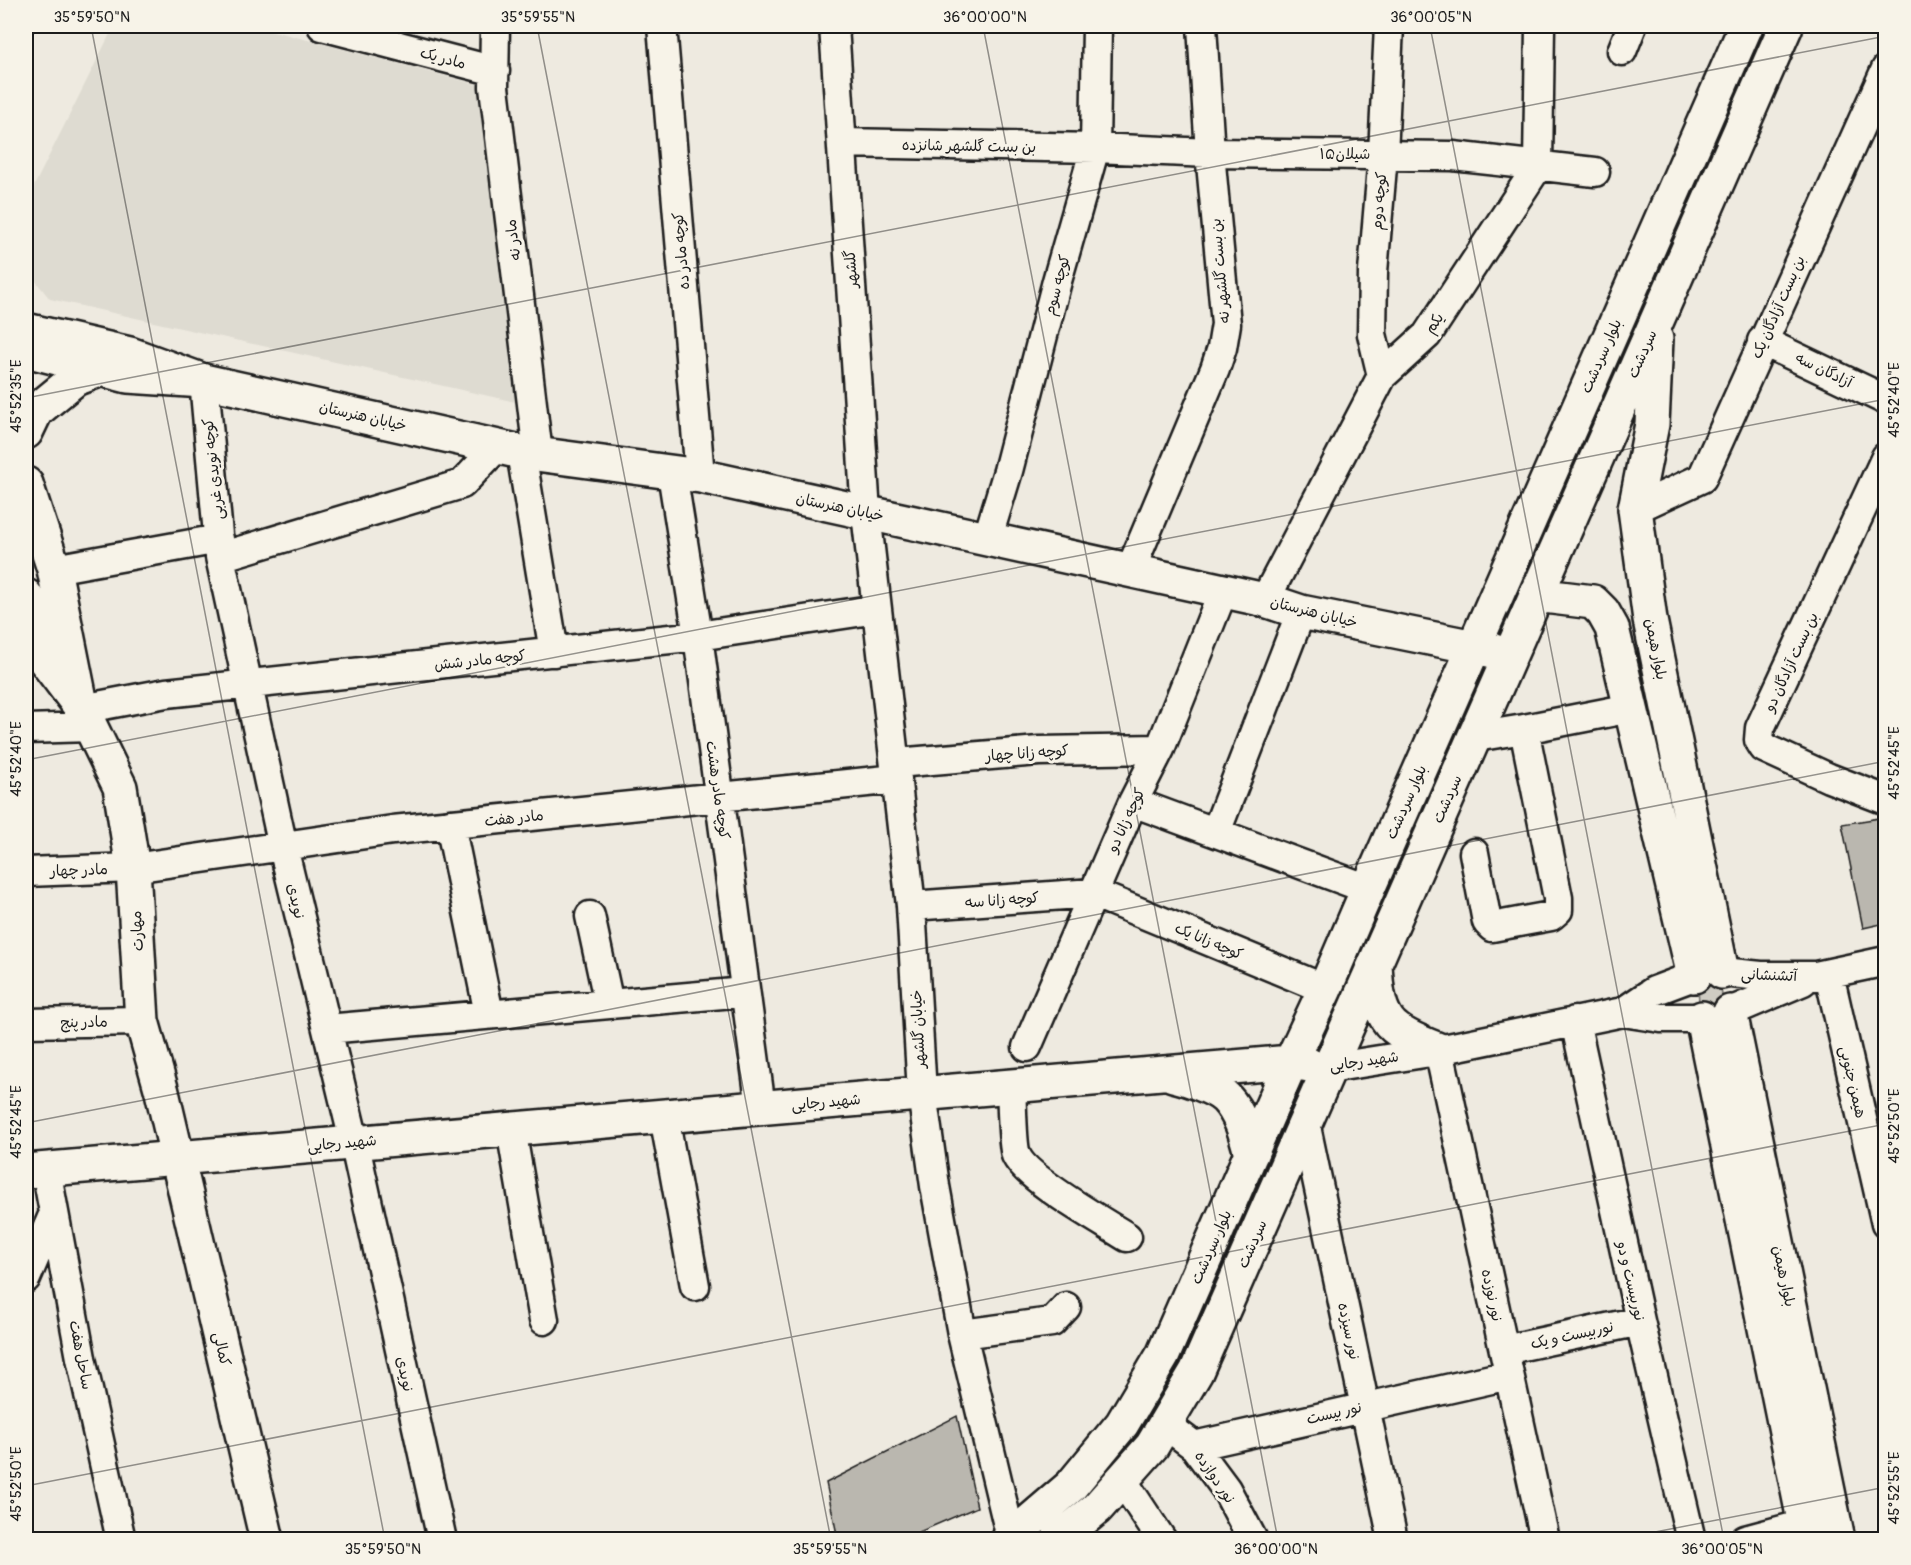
<svg xmlns="http://www.w3.org/2000/svg" width="1911" height="1565" font-family="Pangolin,'Playpen Sans Arabic',sans-serif">
<style>
.built{fill:#dedbd1}
.green{fill:#cfccc3;stroke:#767470;stroke-width:1.5}
.building{fill:#bab7af;stroke:#1c1c1c;stroke-width:1.5}
.lines{fill:none;stroke-linecap:round;stroke-linejoin:round}
.minor-casing{stroke:#1c1c1c;stroke-width:33}
.major-casing{stroke:#1c1c1c;stroke-width:38}
.minor{stroke:#f7f3e8;stroke-width:28}
.major{stroke:#f7f3e8;stroke-width:33}
.ticks{fill:none;stroke:#1c1c1c;stroke-width:1.5;stroke-opacity:0.45}
.labels{text-anchor:middle;stroke-width:6;stroke-linejoin:round;paint-order:stroke}
.street-label{font-size:15px;fill:#1c1c1c;stroke:#f7f3e8}
.neatline{fill:none;stroke:#1c1c1c;stroke-width:2}
.ticks-label{font-size:15px;text-anchor:middle;fill:#1c1c1c}
</style>
<rect width="100%" height="100%" fill="#eeeae0"/>
<filter id="ink" filterUnits="userSpaceOnUse"><feTurbulence type="fractalNoise" baseFrequency=".0167" numOctaves="2"/><feDisplacementMap in="SourceGraphic" scale="12" xChannelSelector="R" yChannelSelector="G"/><feConvolveMatrix kernelMatrix="1 2 1 2 8 2 1 2 1" color-interpolation-filters="sRGB"/></filter>
<g filter="url(#ink)">
<path class="built" d="M114,26H254L483,86L520,403L50,299L26,269V202Z"/>
<path class="green" d="M1709,978L1721,987L1723,1004L1718,1010L1699,1002L1698,986Z"/>
<path class="building" d="M1886,817V923L1863,928L1842,824Z
M957,1416L977,1507L903,1539H838L826,1483Z"/>
<g class="lines">
<g class="minor-casing">
<path id="minor" d="M322,26L495,71
M495,26L494,87L538,454
M662,26L700,476
M834,26L866,513L911,906L922,1093L935,1186L962,1334L1011,1538
M1622,51L1632,26
M842,143L1095,148L1210,153L1453,156L1595,172
M1762,341L1886,400
M1382,376L1372,334L1373,272L1383,155L1389,26
M204,381L220,557
M521,452L554,652
M1886,457L1760,728L1759,740L1764,748L1829,778L1886,800
M672,473L698,636L761,1108
M1635,509L1702,478L1886,69
M987,540L1008,471L1057,281L1095,148L1097,26
M54,569L219,539
M1130,571L1215,369L1222,348L1226,324L1210,153L1202,26
M1265,600L1382,376L1427,335L1538,166L1540,26
M82,709L166,693L698,636L877,609
M26,729L90,727
M1475,737L1524,729L1631,708
M896,763L1039,751L1160,749
M1133,802L1368,889
M450,824L489,1014
M1216,832L1301,612
M1474,853L1487,922L1492,927L1551,916L1558,910V898L1524,729
M26,872L133,868L393,830L897,779
M911,906L1093,893L1325,989
M590,916L609,1004
M1722,972L1761,976H1816L1886,961
M1829,974L1886,1224
M1623,1012L1654,991L1694,976
M1730,1012L1803,981
M1575,1021L1640,1321L1691,1540
M26,1023L142,1021
M327,1029L745,992
M1027,1047L1133,802L1160,749L1223,591
M1439,1050L1545,1540
M1329,1068L1424,1053L1623,1012L1661,1018H1702
M1011,1087C1012,1101 1012,1144 1016,1155C1026,1179 1102,1221 1127,1237
M664,1116L695,1286
M1305,1122L1393,1540
M511,1129L544,1320
M46,1169L81,1358L121,1540
M26,1278L54,1213
M962,1334L1052,1322L1066,1307
M1504,1350L1640,1321
M1165,1424L1194,1446L1509,1375
M1194,1446L1226,1489L1253,1540
M1123,1481L1162,1540
M442,1540L354,1141L283,847L220,557L462,484L497,447
M1745,1540L1805,1524"/>
</g>
<g class="major-casing">
<path id="major" d="M26,330L130,354L204,381L128,376L26,350
M1656,339L1652,424L1635,509L1650,620L1722,972
M204,381L521,452L700,476L1265,600L1301,612L1494,651
M26,432L36,411L75,379L102,369
M26,484L54,569L82,709L44,659L26,596
M1536,595L1593,602L1603,612L1612,628L1694,976
M82,709L120,787L133,868L142,1021L162,1092L267,1540
M1375,964C1376,982 1377,1004 1387,1019C1396,1034 1424,1044 1439,1050
M1730,1012L1838,1540
M1702,1018L1808,1540
M1173,1075C1186,1078 1216,1088 1226,1098C1240,1113 1246,1134 1251,1154
M26,1171L1291,1062L1309,1065
M1008,1540L1071,1486L1122,1424L1163,1355L1291,1062L1325,989L1368,889L1746,26
M1058,1540L1097,1508L1152,1446L1196,1372L1786,26"/>
</g>
<use href="#minor" class="minor"/>
<use href="#major" class="major"/>
</g>
</g>
<path class="ticks" d="M91,26L385,1540M537,26L831,1540M983,26L1278,1540M1430,26L1724,1540M1876,26L1886,75M26,35L74,26M26,398L1886,36M26,760L1886,399M26,1123L1886,761M26,1486L1886,1124M1614,1540L1886,1487"/>
<g class="labels">
<g class="street-label">
<text transform="translate(443 58) rotate(15)" y="5">مادر یک</text>
<text transform="translate(969 146) rotate(1)" y="5">بن بست گلشهر شانزده</text>
<text x="1345" y="159">شیلان۱۵</text>
<text transform="translate(1379 201) rotate(-85)" y="5">کوچه دوم</text>
<text transform="translate(513 240) rotate(-97)" y="5">مادر نه</text>
<text transform="translate(681 251) rotate(-95)" y="5">کوچه مادر ده</text>
<text transform="translate(851 269) rotate(-94)" y="5">گلشهر</text>
<text transform="translate(1220 271) rotate(-95)" y="5">بن بست گلشهر نه</text>
<text transform="translate(1057 285) rotate(-75)" y="5">کوچه سوم</text>
<text transform="translate(1778 307) rotate(-66)" y="5">بن بست آزادگان یک</text>
<text transform="translate(1434 323) rotate(-55)" y="5">یکم</text>
<text transform="translate(1642 354) rotate(-66)" y="5">سردشت</text>
<text transform="translate(1601 356) rotate(-66)" y="5">بلوار سردشت</text>
<text transform="translate(1824 370) rotate(26)" y="5">آزادگان سه</text>
<text transform="translate(363 416) rotate(13)" y="5">خیابان هنرستان</text>
<text transform="translate(213 469) rotate(-96)" y="5">کوچه نویدی غربی</text>
<text transform="translate(840 507) rotate(12)" y="5">خیابان هنرستان</text>
<text transform="translate(1314 612) rotate(14)" y="5">خیابان هنرستان</text>
<text transform="translate(1656 649) rotate(79)" y="5">بلوار هیمن</text>
<text transform="translate(480 660) rotate(-6)" y="5">کوچه مادر شش</text>
<text transform="translate(1791 662) rotate(-65)" y="5">بن بست آزادگان دو</text>
<text transform="translate(1027 753) rotate(-4)" y="5">کوچه زانا چهار</text>
<text transform="translate(718 790) rotate(82)" y="5">کوچه مادر هشت</text>
<text transform="translate(1447 799) rotate(-66)" y="5">سردشت</text>
<text transform="translate(1406 802) rotate(-66)" y="5">بلوار سردشت</text>
<text transform="translate(514 818) rotate(-6)" y="5">مادر هفت</text>
<text transform="translate(1126 820) rotate(-65)" y="5">کوچه زانا دو</text>
<text transform="translate(79 870) rotate(-2)" y="5">مادر چهار</text>
<text transform="translate(1002 900) rotate(-4)" y="5">کوچه زانا سه</text>
<text transform="translate(296 901) rotate(77)" y="5">نویدی</text>
<text transform="translate(137 931) rotate(-93)" y="5">مهارت</text>
<text transform="translate(1209 941) rotate(23)" y="5">کوچه زانا یک</text>
<text transform="translate(1769 975) rotate(2)" y="5">آتشنشانی</text>
<text transform="translate(84 1022) rotate(-1)" y="5">مادر پنج</text>
<text transform="translate(918 1029) rotate(-93)" y="5">خیابان گلشهر</text>
<text transform="translate(1364 1061) rotate(-8)" y="5">شهید رجایی</text>
<text transform="translate(1853 1082) rotate(77)" y="5">هیمن جنوبی</text>
<text transform="translate(826 1102) rotate(-5)" y="5">شهید رجایی</text>
<text transform="translate(342 1143) rotate(-5)" y="5">شهید رجایی</text>
<text transform="translate(1252 1244) rotate(-66)" y="5">سردشت</text>
<text transform="translate(1211 1247) rotate(-66)" y="5">بلوار سردشت</text>
<text transform="translate(1784 1276) rotate(78)" y="5">بلوار هیمن</text>
<text transform="translate(1631 1281) rotate(77)" y="5">نوربیست و دو</text>
<text transform="translate(1492 1295) rotate(78)" y="5">نور نوزده</text>
<text transform="translate(1349 1331) rotate(78)" y="5">نور سیزده</text>
<text transform="translate(1572 1335) rotate(-12)" y="5">نوربیست و یک</text>
<text transform="translate(222 1349) rotate(77)" y="5">کمالی</text>
<text transform="translate(81 1355) rotate(79)" y="5">ساحل هفت</text>
<text transform="translate(405 1374) rotate(78)" y="5">نویدی</text>
<text transform="translate(1334 1413) rotate(-13)" y="5">نور بیست</text>
<text transform="translate(1215 1477) rotate(56)" y="5">نور دوازده</text>
</g>
</g>
<rect width="1911" height="1565" fill="none" stroke="#f7f3e8" stroke-width="66"/>
<rect x="33" y="33" width="1845" height="1499" class="neatline"/>
<g class="ticks-label">
<text x="92" y="22">35°59'50"N</text>
<text x="538" y="22">35°59'55"N</text>
<text x="985" y="22">36°00'00"N</text>
<text x="1431" y="22">36°00'05"N</text>
<text transform="translate(16 396) rotate(-90)" y="5">45°52'35"E</text>
<text transform="translate(1894 400) rotate(-90)" y="5">45°52'40"E</text>
<text transform="translate(16 759) rotate(-90)" y="5">45°52'40"E</text>
<text transform="translate(1894 763) rotate(-90)" y="5">45°52'45"E</text>
<text transform="translate(16 1122) rotate(-90)" y="5">45°52'45"E</text>
<text transform="translate(1894 1126) rotate(-90)" y="5">45°52'50"E</text>
<text transform="translate(16 1484) rotate(-90)" y="5">45°52'50"E</text>
<text transform="translate(1894 1488) rotate(-90)" y="5">45°52'55"E</text>
<text x="383" y="1554">35°59'50"N</text>
<text x="830" y="1554">35°59'55"N</text>
<text x="1276" y="1554">36°00'00"N</text>
<text x="1722" y="1554">36°00'05"N</text>
</g>
</svg>
